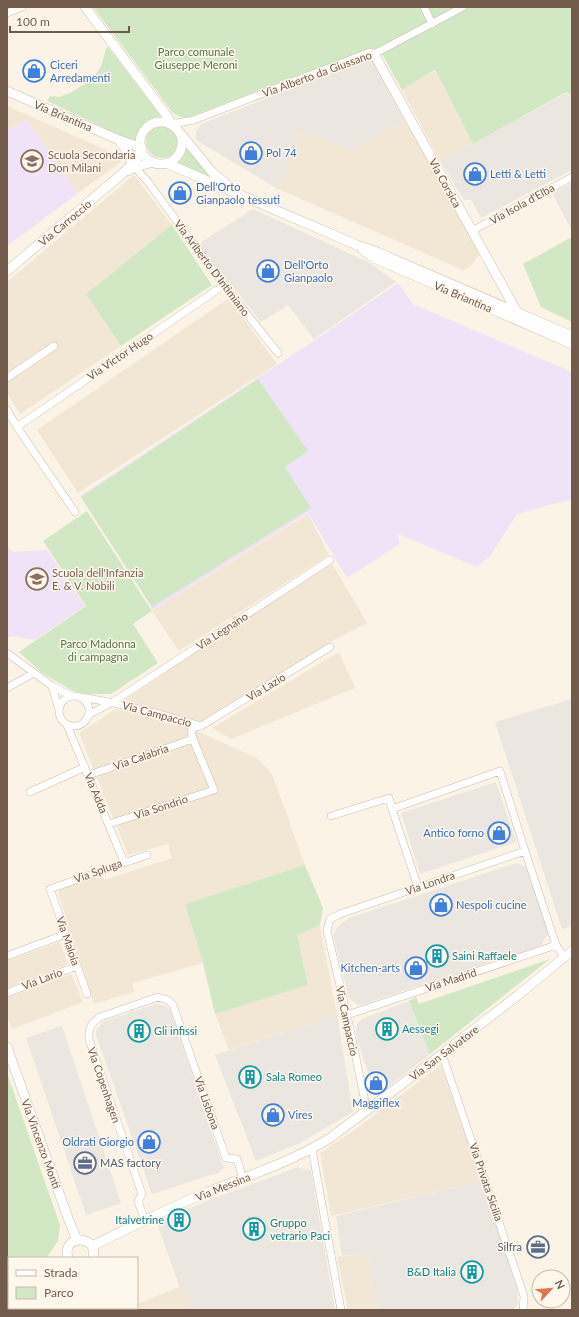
<svg xmlns="http://www.w3.org/2000/svg" width="579" height="1317" font-family="Lato,sans-serif">
<style>
.residential{fill:#f2e6d5}
.industrial{fill:#ebe6e0}
.education{fill:#f0e3f7}
.green{fill:#d2e8c5}
.lines{fill:none;stroke-linecap:round;stroke-linejoin:round}
.street-casing{stroke:#ccbcad;stroke-width:8}
.secondary-casing{stroke:#d1bead;stroke-width:10}
.street{stroke:#fff;stroke-width:7}
.secondary{stroke:#fff;stroke-width:9}
.labels{text-anchor:middle;stroke-width:3;stroke-linejoin:round;paint-order:stroke}
.park-label{font-size:11px;fill:#537845;stroke:#fef7ec}
.shop-label{font-size:11px;fill:#366cbe;stroke:#fef7ec;text-anchor:start}
.street-label{font-size:11px;fill:#735b4c;stroke:#fef7ec}
.education-label{font-size:11px;fill:#785e54;stroke:#fef7ec;text-anchor:start}
.culture-label{font-size:11px;fill:#0d838f;stroke:#fef7ec;text-anchor:start}
.service-label{font-size:11px;fill:#4e5e75;stroke:#fef7ec;text-anchor:start}
</style>
<rect width="100%" height="100%" fill="#fbf4e6"/>
<path class="residential" d="M435,71L473,144L440,161L402,90Z
M7,106L122,157L121,162L78,193L27,120L7,130Z
M405,121L480,254L471,266L463,270L278,189L301,131L351,150Z
M134,175L172,225L86,294L121,346L20,414L7,393V282Z
M229,298L277,364L78,493L37,430Z
M308,514L329,555L179,651L152,611Z
M331,562L367,623L332,641L199,722L125,700Z
M339,652L355,688L231,739L212,728Z
M116,709L185,726L257,758L272,774L305,865L185,904L203,963L132,983L134,992L94,1004L58,893L60,889L101,874L104,880L172,858L168,844L128,855L79,733Z
M320,925L337,1015L229,1050L215,1014L308,985L297,935Z
M60,942L68,964L7,988V961Z
M69,975H72L83,1002L12,1029L7,1017V998Z
M441,1065L481,1181L331,1216L320,1153L360,1126Z
M367,1253L378,1310H348L337,1257Z
M180,1287L182,1291L186,1289L192,1310H124L127,1308H137V1304Z"/>
<path class="industrial" d="M367,59L373,61L405,121L351,150L301,131L278,189L196,140V131L201,124Z
M566,93L572,97V170L481,218L471,200H464L440,161L473,144Z
M572,183V226L570,227L552,193Z
M253,209L370,263L396,282L314,339L288,305L261,322L198,244Z
M572,699V926L562,929L495,722Z
M496,782L516,842L420,874L401,813Z
M517,863L525,867L529,870L548,933L544,941L539,946L361,1005L356,1004L349,998L333,935L338,926L349,918Z
M409,1001L430,1054L383,1091L375,1094L360,1048L356,1034L357,1024L362,1019Z
M156,1004L166,1006L170,1010L224,1168L220,1172L152,1194L96,1035V1031L100,1025L104,1021Z
M337,1015L353,1112L300,1143L256,1161L215,1055Z
M62,1026L121,1203L86,1215L26,1038Z
M298,1167L311,1171L335,1310H192L186,1290L181,1291L157,1223L204,1202Z
M481,1181L517,1287L518,1304L513,1310H378L367,1253L342,1256L336,1216Z"/>
<path class="education" d="M27,120L78,193L7,246V130Z
M398,283L413,304L572,372V499L517,514L490,556L477,567L398,534L400,544L347,578L308,513L153,610L80,496L312,342Z
M7,547L14,552L47,550L85,606L35,640L13,636L7,638Z"/>
<path class="green" d="M93,7H572V96L566,92L473,144L435,70L402,90L381,52L368,49L187,118L180,117L172,112Z
M108,47L161,116C141,122 141,124 136,143L47,101L50,96L59,97L70,93L91,80L101,67L106,48Z
M146 142a16 16 0 1 1 32 0a16 16 0 1 1-32 0Z
M186,144L224,184L174,164C181,159 185,152 186,144Z
M172,225L212,285L121,346L86,294Z
M572,237V322L541,307L523,264Z
M258,379L308,451L285,467L311,508L152,607L81,497Z
M87,511L152,611L133,624L158,663L111,694H87L73,691L42,673L19,652L86,606L43,541Z
M305,865L323,908L320,925L297,935L308,985L215,1014L203,963L185,904Z
M550,959L430,1054L409,1001L416,997L419,1004Z
M7,1073L60,1225L58,1241L47,1257L9,1258L8,1274L7,1270Z"/>
<g class="lines">
<g class="street-casing">
<path id="street" d="M424,7L432,24
M7,13L22,7
M168,122L178,123L194,120L365,54L370,52L374,54L463,7
M132,164L148,182L224,285L278,353
M472,231L572,177
M7,378L54,346
M7,410L17,427L75,512
M17,427L224,285
M7,653L52,686L72,696
M52,686L59,710
M7,688L34,673
M59 711a15 15 0 1 1 30 0a15 15 0 1 1-30 0Z
M80,697C121,703 161,714 201,726
M88,715L113,702L330,560
M67,725L124,862
M89,775L193,739
M30,792L85,767
M331,816L389,798L392,809
M109,824L214,790L193,739L191,731L195,727L201,726L330,647
M418,887L392,809L500,771L525,851
M7,956L66,934
M7,993L77,966
M87,994L50,889L147,855
M347,1015L556,945
M442,1054L524,1296L523,1310
M367,1111L347,1015L327,931L330,919L340,914L525,851L556,945L564,957
M312,1149L341,1310
M145,1221L138,1201L142,1194L89,1039C88,1028 91,1023 100,1017L158,997L168,1000L173,1005L226,1158L237,1159L243,1179
M7,1284L9,1283
M20,1308V1310"/>
</g>
<g class="secondary-casing">
<path id="secondary" d="M85,7L167,116L173,126
M374,54L517,312
M7,91L119,140L142,148
M140 143a21 21 0 1 1 42 0a21 21 0 1 1-42 0Z
M181,134L212,172L230,187
M119,140L127,151L132,163
M166,163L357,245L377,252L572,336
M127,171L135,167L153,162
M363,250L374,258L397,268L572,344
M7,271L122,174L137,158L142,148
M7,1047L68,1218L77,1240
M92,1246C129,1228 167,1209 205,1193C248,1176 291,1162 330,1138L442,1054L517,996L572,951
M68,1258C61,1234 99,1234 93,1258
M100,1308L101,1310"/>
</g>
<use href="#street" class="street"/>
<use href="#secondary" class="secondary"/>
</g>
<defs>
<g id="shop-ring" transform="scale(1.15)"><circle r="9.5" fill="#fef7ec" stroke="#3f7fe0" stroke-width="1.5"/><path d="M-5-2.5h2.3a2.7 3.5 0 0 1 5.4 0H5L5.5 6h-11ZM-1.5-2.5h3a1.5 2.3 0 0 0-3 0Z" fill="#3f7fe0"/></g>
<g id="school-ring" transform="scale(1.15)"><circle r="9.5" fill="#fef7ec" stroke="#8d6e63" stroke-width="1.5"/><path d="M0-5L7-2L0 1L-7-2ZM-4 1L0 2.5L4 1V4Q0 6-4 4Z" fill="#8d6e63"/></g>
<g id="building-ring" transform="scale(1.15)"><circle r="9.5" fill="#fef7ec" stroke="#0f9aa8" stroke-width="1.5"/><path d="M-4-6H4V6H1V3H-1V6H-4ZM-2.5-4.3h1.7v1.8h-1.7ZM.8-4.3h1.7v1.8H.8ZM-2.5-1h1.7V.8h-1.7ZM.8-1h1.7V.8H.8Z" fill="#0f9aa8"/></g>
<g id="office-ring" transform="scale(1.15)"><circle r="9.5" fill="#fef7ec" stroke="#5c6f8a" stroke-width="1.5"/><path d="M-6-3h4V-5.5h4V-3h4V5H-6ZM-1-4.5V-3h2v-1.5ZM-6 0V1H6V0Z" fill="#5c6f8a"/></g>
</defs>
<g fill-rule="evenodd">
<use href="#shop-ring" x="34" y="71"/>
<use href="#shop-ring" x="251" y="153"/>
<use href="#school-ring" x="32" y="161"/>
<use href="#shop-ring" x="475" y="174"/>
<use href="#shop-ring" x="180" y="193"/>
<use href="#shop-ring" x="268" y="271"/>
<use href="#school-ring" x="37" y="579"/>
<use href="#shop-ring" x="499" y="833"/>
<use href="#shop-ring" x="441" y="905"/>
<use href="#building-ring" x="437" y="956"/>
<use href="#shop-ring" x="416" y="968"/>
<use href="#building-ring" x="387" y="1029"/>
<use href="#building-ring" x="139" y="1031"/>
<use href="#building-ring" x="250" y="1077"/>
<use href="#shop-ring" x="376" y="1083"/>
<use href="#shop-ring" x="273" y="1115"/>
<use href="#shop-ring" x="149" y="1142"/>
<use href="#office-ring" x="85" y="1163"/>
<use href="#building-ring" x="179" y="1220"/>
<use href="#building-ring" x="254" y="1229"/>
<use href="#office-ring" x="538" y="1247"/>
<use href="#building-ring" x="472" y="1272"/>
</g>
<g class="labels">
<g class="park-label">
<text x="196" y="56">Parco comunale<tspan x="196" dy="13">Giuseppe Meroni</tspan></text>
<text x="98" y="648">Parco Madonna<tspan x="98" dy="13">di campagna</tspan></text>
</g>
<g class="shop-label">
<text x="50" y="69">Ciceri<tspan x="50" dy="13">Arredamenti</tspan></text>
<text x="266" y="157">Pol 74</text>
<text x="490" y="178">Letti &amp; Letti</text>
<text x="196" y="191">Dell'Orto<tspan x="196" dy="13">Gianpaolo tessuti</tspan></text>
<text x="284" y="269">Dell'Orto<tspan x="284" dy="13">Gianpaolo</tspan></text>
<text x="484" y="837" text-anchor="end">Antico forno</text>
<text x="456" y="909">Nespoli cucine</text>
<text x="400" y="972" text-anchor="end">Kitchen-arts</text>
<text x="376" y="1107" text-anchor="middle">Maggiflex</text>
<text x="288" y="1119">Vires</text>
<text x="134" y="1146" text-anchor="end">Oldrati Giorgio</text>
</g>
<g class="street-label">
<text transform="translate(317 74) rotate(-20)" y="4">Via Alberto da Giussano</text>
<text transform="translate(63 116) rotate(23)" y="4">Via Briantina</text>
<text transform="translate(445 183) rotate(61)" y="4">Via Corsica</text>
<text transform="translate(522 204) rotate(-29)" y="4">Via Isola d'Elba</text>
<text transform="translate(65 223) rotate(-40)" y="4">Via Carroccio</text>
<text transform="translate(212 268) rotate(53)" y="4">Via Ariberto D'Intimiano</text>
<text transform="translate(463 297) rotate(23)" y="4">Via Briantina</text>
<text transform="translate(120 356) rotate(-34)" y="4">Via Victor Hugo</text>
<text transform="translate(222 631) rotate(-33)" y="4">Via Legnano</text>
<text transform="translate(266 687) rotate(-31)" y="4">Via Lazio</text>
<text transform="translate(157 714) rotate(15)" y="4">Via Campaccio</text>
<text transform="translate(141 757) rotate(-19)" y="4">Via Calabria</text>
<text transform="translate(96 793) rotate(67)" y="4">Via Adda</text>
<text transform="translate(161 807) rotate(-18)" y="4">Via Sondrio</text>
<text transform="translate(98 871) rotate(-20)" y="4">Via Spluga</text>
<text transform="translate(430 883) rotate(-19)" y="4">Via Londra</text>
<text transform="translate(68 941) rotate(71)" y="4">Via Maloia</text>
<text transform="translate(42 979) rotate(-21)" y="4">Via Lario</text>
<text transform="translate(451 980) rotate(-18)" y="4">Via Madrid</text>
<text transform="translate(347 1021) rotate(78)" y="4">Via Campaccio</text>
<text transform="translate(444 1053) rotate(-37)" y="4">Via San Salvatore</text>
<text transform="translate(104 1085) rotate(71)" y="4">Via Copenhagen</text>
<text transform="translate(207 1103) rotate(71)" y="4">Via Lisbona</text>
<text transform="translate(41 1144) rotate(70)" y="4">Via Vincenzo Monti</text>
<text transform="translate(486 1182) rotate(71)" y="4">Via Privata Sicilia</text>
<text transform="translate(223 1187) rotate(-22)" y="4">Via Messina</text>
</g>
<g class="education-label">
<text x="48" y="159">Scuola Secondaria<tspan x="48" dy="13">Don Milani</tspan></text>
<text x="52" y="577">Scuola dell'Infanzia<tspan x="52" dy="13">E. &amp; V. Nobili</tspan></text>
</g>
<g class="culture-label">
<text x="452" y="960">Saini Raffaele</text>
<text x="402" y="1033">Aessegi</text>
<text x="154" y="1035">Gli infissi</text>
<text x="266" y="1081">Sala Romeo</text>
<text x="164" y="1224" text-anchor="end">Italvetrine</text>
<text x="270" y="1227">Gruppo<tspan x="270" dy="13">vetrario Paci</tspan></text>
<text x="456" y="1276" text-anchor="end">B&amp;D Italia</text>
</g>
<g class="service-label">
<text x="100" y="1167">MAS factory</text>
<text x="522" y="1251" text-anchor="end">Silfra</text>
</g>
</g>
<rect width="579" height="1317" fill="none" stroke="#735b4c" stroke-width="16"/>
<rect x="8" y="1257" width="130" height="52" fill="#fef7ec" stroke="#c6b9ac"/>
<rect x="16" y="1270" width="20" height="6" fill="#ffffff" stroke="#c6b9ac"/>
<text x="44" y="1277" font-size="12" fill="#735b4c">Strada</text>
<rect x="16" y="1287" width="20" height="12" fill="#d2e8c5" stroke="#c6b9ac"/>
<text x="44" y="1297" font-size="12" fill="#735b4c">Parco</text>
<g transform="translate(551 1289) rotate(64)"><circle r="19" fill="#fef7ec" stroke="#c6b9ac"/>
<path d="M0-3L7 15L0 10L-7 15Z" fill="#de7653"/>
<text y="-6" font-size="11" font-weight="bold" text-anchor="middle" fill="#735b4c">N</text>
</g>
<path d="M10 26v6h119v-6" fill="none" stroke="#735b4c" stroke-width="2"/>
<text x="16" y="26" font-size="12" fill="#735b4c" stroke="#fef7ec" stroke-width="3" paint-order="stroke">100 m</text>
</svg>
